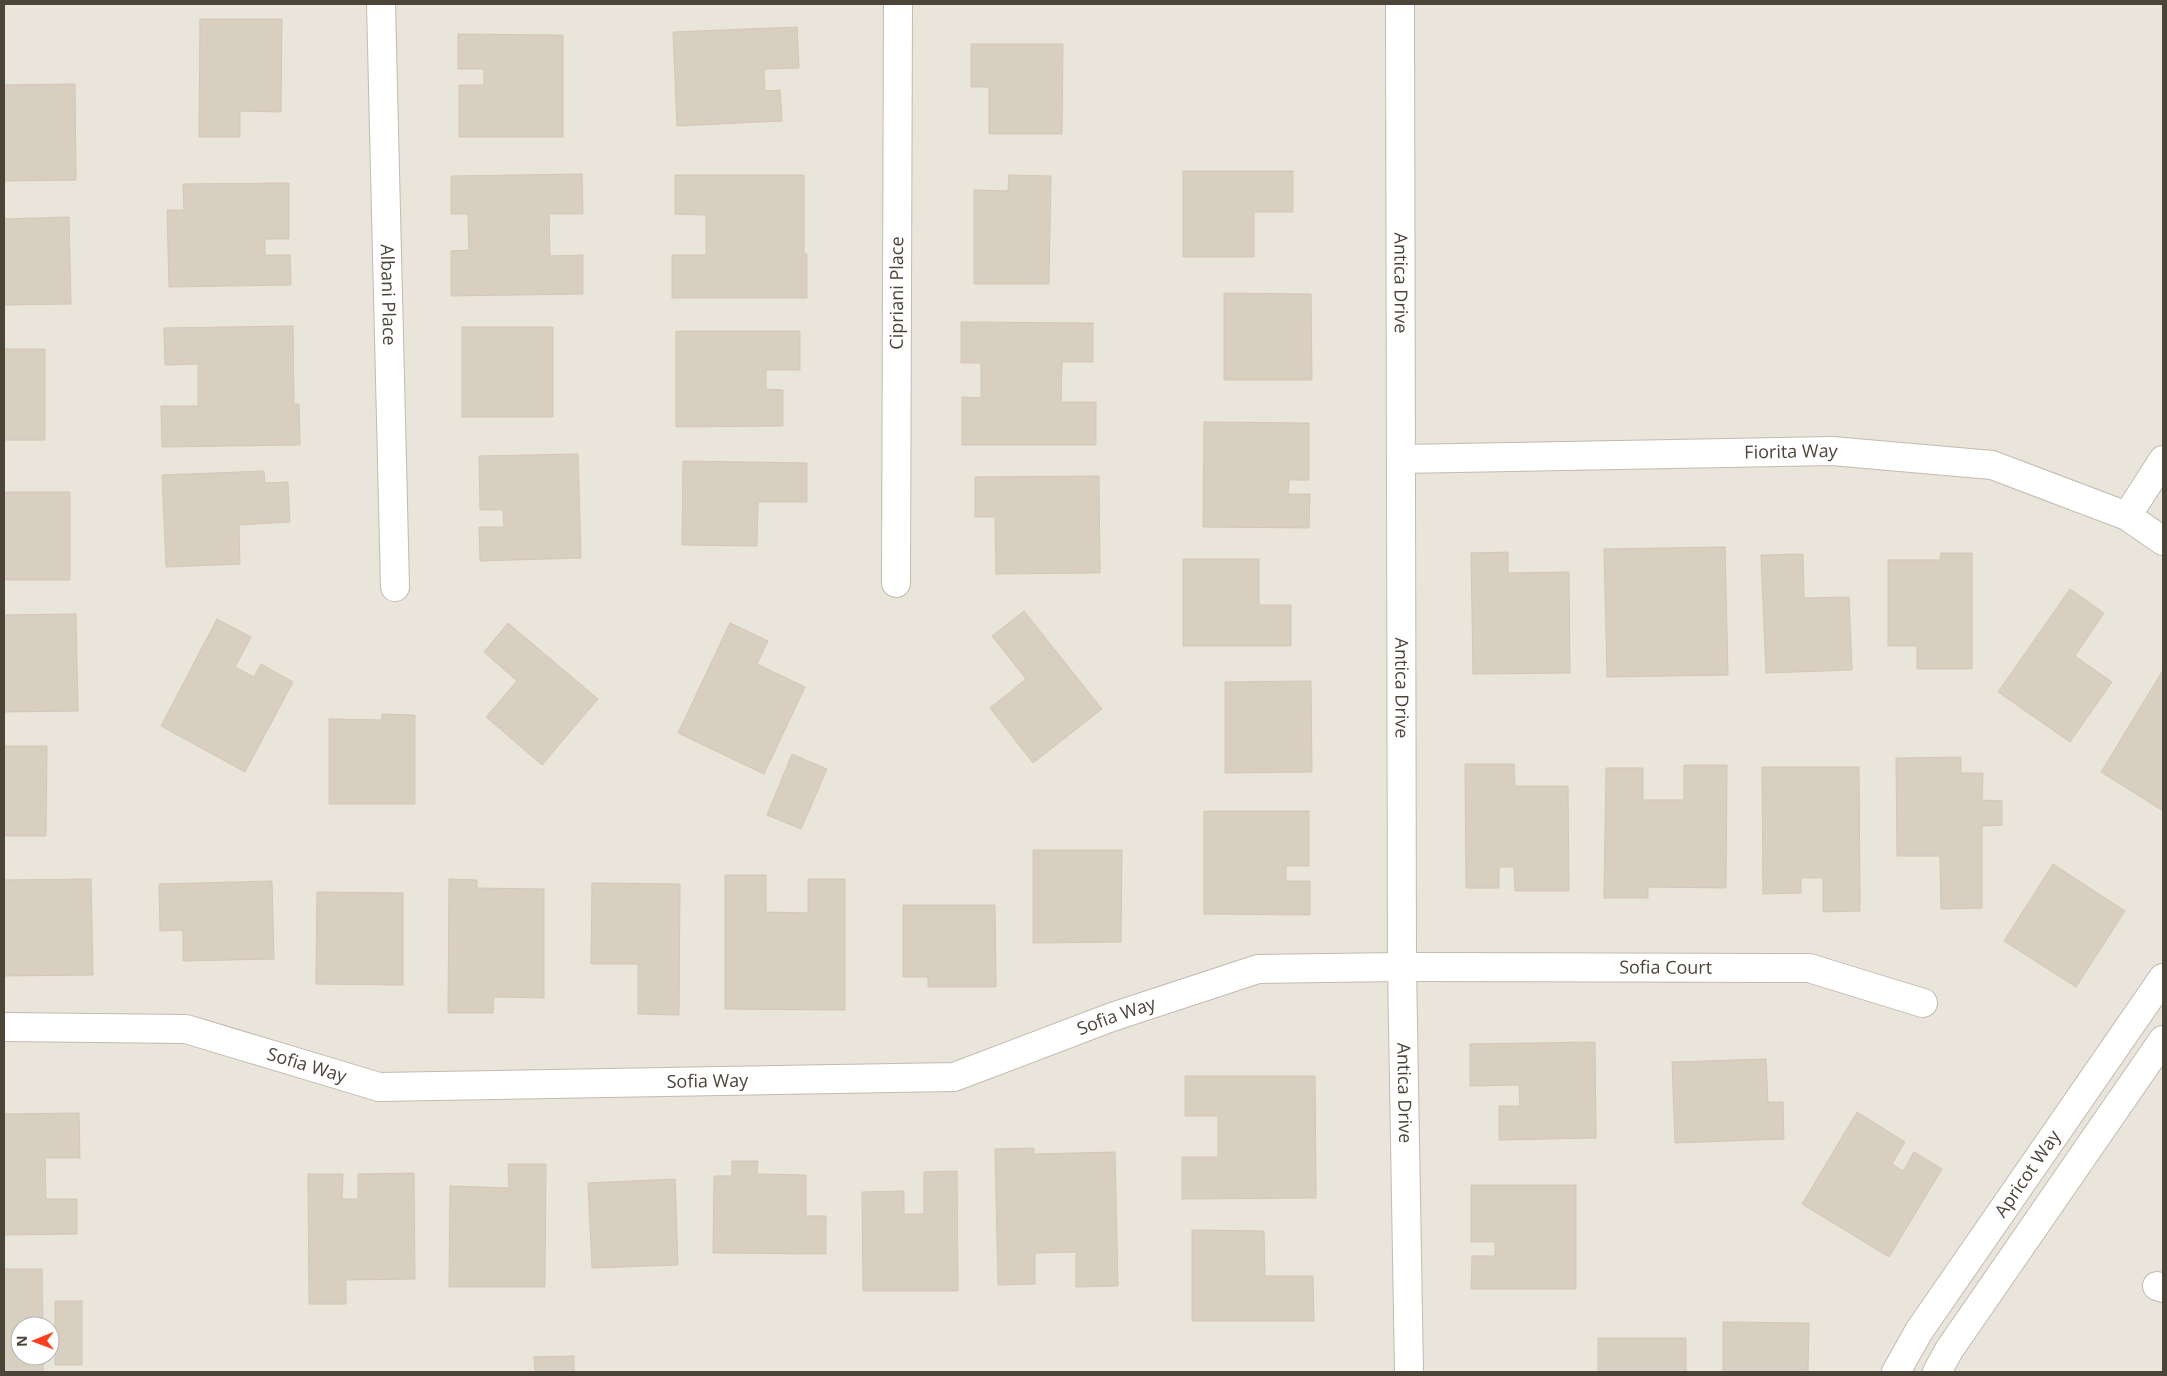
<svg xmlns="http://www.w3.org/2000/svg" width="2167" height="1376" font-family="'Open Sans',sans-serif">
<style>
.residential{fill:#eae5da;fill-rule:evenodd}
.building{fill:#d8cfc1;stroke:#d3c7b4}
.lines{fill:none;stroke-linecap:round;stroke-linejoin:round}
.minor-casing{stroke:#c2bbae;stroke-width:30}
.minor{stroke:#fff;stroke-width:28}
.labels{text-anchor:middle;stroke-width:4;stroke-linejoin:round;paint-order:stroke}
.street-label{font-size:18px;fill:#4b4439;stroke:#fff}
</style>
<rect width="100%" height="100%" fill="#f6f3ec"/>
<path class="residential" d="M4,4H2163V1372H4ZM20,1326H50V1356H20Z"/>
<path class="building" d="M200,19H282L281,112L240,111V137H199Z
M797,27L799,68L764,69L765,91L780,90L782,121L677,126L673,32Z
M458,34L563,35V137H459V85H484V69H458Z
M971,44H1063L1062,134H989V87H971Z
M75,84L76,180L4,181V85Z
M1183,171H1293V212H1254V257H1183Z
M582,174L583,214H549L550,256L583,255V294L451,296V251L469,250L468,214H451V176Z
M675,175H804V254H807V298H672V255H706V215L675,214Z
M1009,175L1051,176L1049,284H974V190L1008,191Z
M289,183V239H265V255H290L291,285L169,287L167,210H184L183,184Z
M69,217L71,304L4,305V219Z
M1224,293L1311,294L1312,380H1224Z
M961,322L1093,323V362H1062L1061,402H1096V445H962V397L981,398V363H961Z
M293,326L294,404H299L300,445L162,447L161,406H198V364L165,365L164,328Z
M462,327H553V417H462Z
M676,331H800V370H766V389L783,390V426L676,427Z
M4,349H45V440H4Z
M1204,422L1309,423V480H1289L1288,494H1310L1309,528L1203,527Z
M578,454L581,558L480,561L479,527H504L503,510H480L479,456Z
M683,461L807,463V502H758L757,546L682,545Z
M264,471L265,483L288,482L290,522L239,525L240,564L166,567L162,475Z
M1099,476L1100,573L996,574L995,517H975V477Z
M4,492H70V580H4Z
M1725,547L1728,675L1607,677L1604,549Z
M1508,552V573L1569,572L1570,673L1473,674L1471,553Z
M1941,553H1972V669H1917V646H1888V560H1940Z
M1803,554L1804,598L1849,597L1852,670L1766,673L1761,555Z
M1183,559H1259V605H1291V646H1183Z
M2070,589L2104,613L2075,656L2112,682L2070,742L1998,692Z
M1024,611L1102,709L1033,763L990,708L1026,679L992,636Z
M76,614L78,711L4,712V615Z
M217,619L251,637L235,667L254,677L261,664L293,682L245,772L161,726Z
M508,623L598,699L542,765L486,717L517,681L484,652Z
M730,623L768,641L757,664L805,687L764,774L678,733Z
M2163,670V811L2101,772Z
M1311,681L1312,772L1225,773V682Z
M382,714L415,715V804H329V719L382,720Z
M4,746H47L46,836H4Z
M792,754L827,769L801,829L767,815Z
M1961,757V773H1983L1982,800L2002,801V825L1982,826V908L1941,909L1940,856H1897L1896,758Z
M1465,764H1514L1515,786H1568L1569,891H1515L1514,867H1499V888H1466Z
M1684,765H1727L1726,888L1648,887V898H1604L1606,768H1643V800H1684Z
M1762,767H1859L1860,911L1823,912V878H1801V893L1763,894Z
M1204,811H1309V866H1286V881H1310V915L1204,914Z
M1033,850H1122L1121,942L1033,943Z
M2053,864L2125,911L2076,987L2004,941Z
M725,875H766V912L808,913V879H845V1010L725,1009Z
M91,879L93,975L4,976V880Z
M449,879L477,880V888L544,889V998L494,997L493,1013H448Z
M272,881L274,959L183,961V930L160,931L159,884Z
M592,883L680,884L679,1015L638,1014V964H591Z
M317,892L403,893V985L316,984Z
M903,905H995L996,987H928V977H903Z
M1595,1042L1596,1138L1499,1140V1106H1520L1519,1085L1470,1086V1044Z
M1766,1059L1768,1102H1783L1784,1139L1675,1143L1672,1062Z
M1185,1076H1315L1316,1198L1182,1199V1157H1218V1116H1185Z
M1857,1112L1905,1142L1892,1164L1903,1171L1914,1152L1942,1169L1889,1257L1802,1204Z
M79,1113L80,1158H45L46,1199H77V1234L4,1235V1114Z
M1034,1148V1154L1115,1152L1118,1286L1076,1287V1252L1035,1253V1284L998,1285L995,1149Z
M732,1161H758L757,1174L806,1175V1216H826V1254L713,1253L714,1176H732Z
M508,1164H546L545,1287H449L450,1186L509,1188Z
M957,1171L958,1291H863L862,1192L904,1191V1214H924V1172Z
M414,1173L415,1279L346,1280V1304H309L308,1174H343L342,1199H358V1174Z
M675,1179L678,1265L592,1268L588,1183Z
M1471,1185H1576V1289H1471L1472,1256H1495V1242H1471Z
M1192,1230L1264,1231L1265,1276H1313L1314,1321H1192Z
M4,1269H42L43,1326H20V1356H43V1372H4Z
M55,1301H82V1365H55Z
M1723,1322L1809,1323L1808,1372H1723Z
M1598,1338H1686V1372H1598Z
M574,1356V1372H535L534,1357Z"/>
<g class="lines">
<g class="minor-casing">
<g id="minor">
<path id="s1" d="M381,4L395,587"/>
<path id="s2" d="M1400,4L1402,967L1409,1372"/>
<path id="s3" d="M1401,459L1832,451L1992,465L2127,516L2163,541"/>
<path d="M2127,516L2163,460"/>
<path id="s4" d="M896,583L898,4"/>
<path id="s5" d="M4,1027L186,1029L379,1087L954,1077L1112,1017L1258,969L1402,967L1809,968L1923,1003"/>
<path d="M2157,1286L2163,1288"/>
<path id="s6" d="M1896,1372L1919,1331L2163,978"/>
<path d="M1937,1372L1949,1350L2163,1040"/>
</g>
</g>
<use href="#minor" class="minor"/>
</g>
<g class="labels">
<g class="street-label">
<text dy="6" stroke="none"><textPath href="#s2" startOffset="279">Antica Drive</textPath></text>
<text dy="6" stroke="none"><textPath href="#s4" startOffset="290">Cipriani Place</textPath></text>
<text dy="6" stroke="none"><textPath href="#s1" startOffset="291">Albani Place</textPath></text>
<text dy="6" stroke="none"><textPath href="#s3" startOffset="390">Fiorita Way</textPath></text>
<text dy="6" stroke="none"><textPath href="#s2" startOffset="684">Antica Drive</textPath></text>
<text dy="6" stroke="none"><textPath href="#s5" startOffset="1689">Sofia Court</textPath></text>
<text dy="6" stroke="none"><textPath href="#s5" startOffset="1132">Sofia Way</textPath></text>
<text dy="6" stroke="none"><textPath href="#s5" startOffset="308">Sofia Way</textPath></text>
<text dy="6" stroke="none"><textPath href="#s5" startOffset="712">Sofia Way</textPath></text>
<text dy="6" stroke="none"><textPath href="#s2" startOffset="1089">Antica Drive</textPath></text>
<text dy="6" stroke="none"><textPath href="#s6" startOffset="238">Apricot Way</textPath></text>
</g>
</g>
<rect width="2167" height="1376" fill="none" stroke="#4b4439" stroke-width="10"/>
<g transform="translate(35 1341) rotate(269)"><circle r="24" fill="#ffffff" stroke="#b7b4b0"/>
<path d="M0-4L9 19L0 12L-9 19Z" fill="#fc3f1d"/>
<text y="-8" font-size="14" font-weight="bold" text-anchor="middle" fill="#4b4439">N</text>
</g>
</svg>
